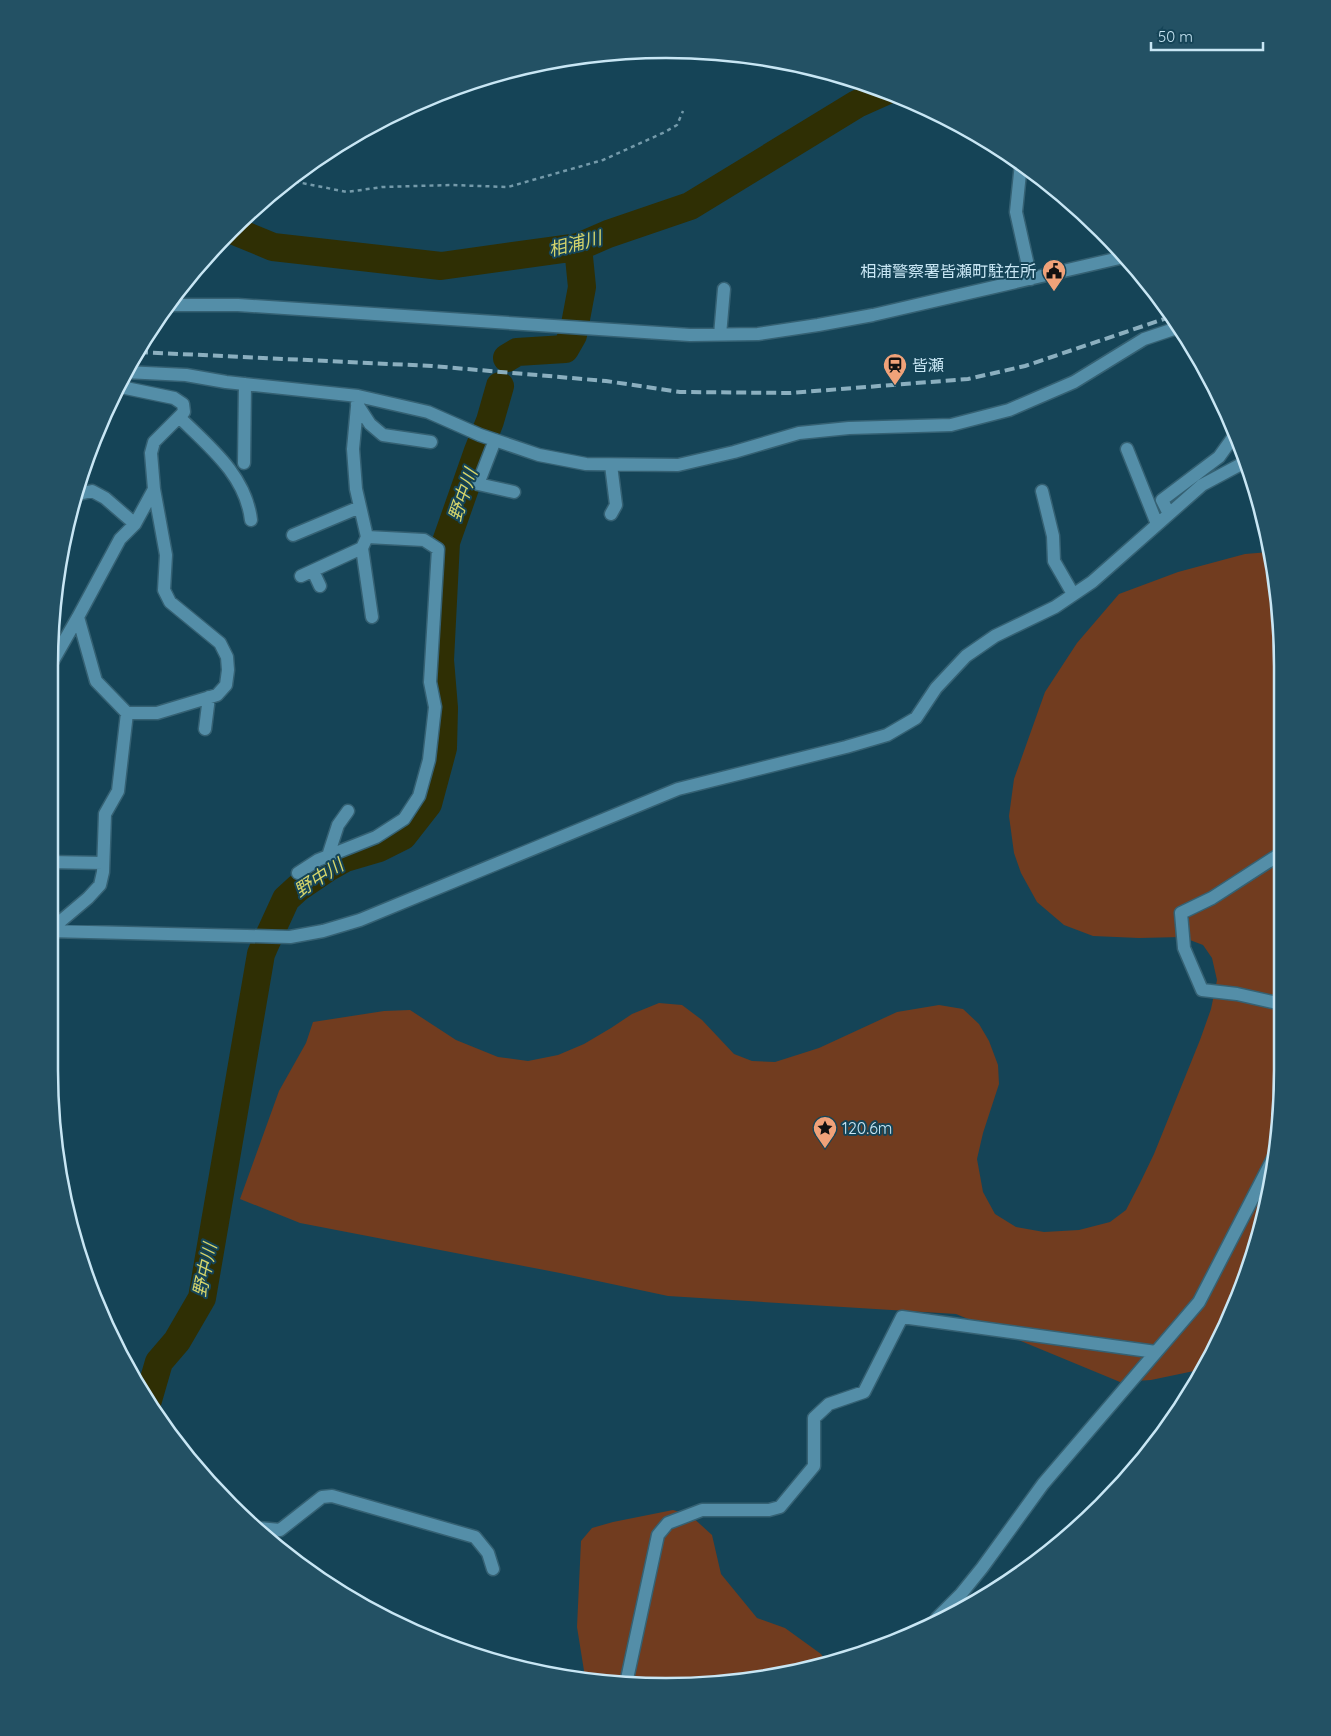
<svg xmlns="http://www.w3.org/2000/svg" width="1331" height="1736" font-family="Quicksand,'Noto Sans JP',sans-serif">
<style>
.green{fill:#713c1f}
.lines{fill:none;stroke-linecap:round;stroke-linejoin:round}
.river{stroke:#2f2f04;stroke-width:28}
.minor-casing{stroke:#356173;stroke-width:15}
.path{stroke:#749aaa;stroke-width:2.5;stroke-dasharray:4 4;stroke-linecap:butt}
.minor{stroke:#548ea8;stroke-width:12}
.rail{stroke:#8bafbf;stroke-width:4;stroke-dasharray:10 5;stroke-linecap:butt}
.labels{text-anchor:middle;stroke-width:4;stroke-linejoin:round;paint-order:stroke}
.poi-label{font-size:16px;fill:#c8e6f4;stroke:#154457;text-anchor:start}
.water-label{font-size:18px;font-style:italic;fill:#d6d56b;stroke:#154457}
.rim{fill:none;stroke:#c8e6f4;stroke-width:2.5}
</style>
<rect width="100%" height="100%" fill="#154457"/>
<path class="green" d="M1269,552L1277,585V1151L1249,1269L1201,1367L1194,1371L1151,1380L1120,1382L956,1314L668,1296L560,1273L300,1223L240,1199L279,1091L306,1043L313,1022L384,1011L410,1010L456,1040L498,1057L528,1061L558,1055L584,1044L611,1028L632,1014L659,1003L682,1005L702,1020L734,1054L752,1061L775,1062L819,1048L897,1012L939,1005L963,1009L979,1024L989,1041L998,1065L999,1084L983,1133L977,1159L983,1192L995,1214L1016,1227L1044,1232L1079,1230L1110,1222L1126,1210L1140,1183L1154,1154L1200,1040L1211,1009L1217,980L1212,958L1203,945L1182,937L1139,938L1093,936L1064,925L1037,902L1021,873L1014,853L1009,816L1014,779L1045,692L1077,643L1119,594L1178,572L1245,554Z
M673,1510L690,1515L712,1535L721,1574L757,1618L785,1628L821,1654L827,1663L746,1682L666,1687L585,1677L577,1627L581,1541L592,1528L613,1522Z"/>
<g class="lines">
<path class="river" d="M232,230L273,247L441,266L578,247L608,234L690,206L857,104L886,91
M507,358L517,352L565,349L573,335L582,287L578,247
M148,1400L159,1362L177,1341L202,1298L261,954L264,947L286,899L298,888L329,867L345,858L379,848L403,836L428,804L443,748L444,708L440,660L446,542L478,451L490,421L500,386"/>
<g class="minor-casing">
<path id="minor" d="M1021,163L1016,212L1031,279
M167,305H238L690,335L758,334L818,325L873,315L1124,257
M720,335L724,289
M125,372L186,375L226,382L358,396L428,412L480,435L539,455L586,464L678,465L734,452L799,433L849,428L951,425L1009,410L1074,382L1144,339L1180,327
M116,386L174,398L183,404L184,412L154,442L151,453L154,489L166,555L164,590L170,602L220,643L227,657L228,670L226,685L217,695L157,713H127L96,681L78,617L120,539L135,524L154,489
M358,396L353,449L356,489L367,537L362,548L372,617
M357,404L370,424L383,435L431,442
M179,417C210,447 246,476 251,520
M495,440L478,484L514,492
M1127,449L1157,524
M244,463L245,384
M1042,491L1053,536L1054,561L1073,594
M74,495L92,491L105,498L135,524
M611,514L616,505L611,465
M1169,514L1162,500L1219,457L1234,436
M293,535L360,507
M313,571L320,586
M301,576L362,548
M50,666L78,617
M205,729L209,697
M328,856L338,825L348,811
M49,862L103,863
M298,873L318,860L376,837L404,819L419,796L429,760L435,707L430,682L438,549L424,540L367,537
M49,931L290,937L323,931L360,920L678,789L846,747L887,735L916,718L936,688L966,656L995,636L1055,607L1092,582L1202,485L1247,461
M49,931L88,898L100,885L103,872L105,814L118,791L127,713
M1277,1003L1237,994L1202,990L1184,948L1181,913L1212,898L1277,856
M258,1528L280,1530L322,1497L332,1496L475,1537L488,1553L493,1569
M937,1618L961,1594L982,1568L1043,1484L1199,1302L1277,1151
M630,1683L627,1679L658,1535L668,1523L702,1510H769L780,1507L814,1466V1418L829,1404L864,1392L902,1317L1156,1352"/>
</g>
<path class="path" d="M287,180L347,192L382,187L451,185L508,187L603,160L665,132L677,125L683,111"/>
<use href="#minor" class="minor"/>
<path class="rail" d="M138,352L432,366L606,381L680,392L790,393L968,379L1025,366L1173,316"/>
</g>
<defs>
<g id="civic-pin" transform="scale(1.25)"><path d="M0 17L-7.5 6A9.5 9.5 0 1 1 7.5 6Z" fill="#f0a279" stroke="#154457"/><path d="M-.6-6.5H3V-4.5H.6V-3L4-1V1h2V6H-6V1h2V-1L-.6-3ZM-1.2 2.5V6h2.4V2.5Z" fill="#111"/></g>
<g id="station-pin" transform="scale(1.25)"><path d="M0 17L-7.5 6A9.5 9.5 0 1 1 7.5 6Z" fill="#f0a279" stroke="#154457"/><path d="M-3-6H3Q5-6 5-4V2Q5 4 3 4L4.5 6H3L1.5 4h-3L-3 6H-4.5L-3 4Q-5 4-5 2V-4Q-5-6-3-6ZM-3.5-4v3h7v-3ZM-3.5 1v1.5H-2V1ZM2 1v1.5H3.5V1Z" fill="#111"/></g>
<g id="sight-pin" transform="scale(1.25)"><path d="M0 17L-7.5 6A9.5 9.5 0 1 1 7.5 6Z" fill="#f0a279" stroke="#154457"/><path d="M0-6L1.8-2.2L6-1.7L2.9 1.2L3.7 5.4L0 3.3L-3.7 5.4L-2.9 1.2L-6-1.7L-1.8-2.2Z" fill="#111"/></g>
</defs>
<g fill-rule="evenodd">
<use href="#civic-pin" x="1054" y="271"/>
<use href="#station-pin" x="895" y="365"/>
<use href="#sight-pin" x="825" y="1128"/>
</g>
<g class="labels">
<g class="poi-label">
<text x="1036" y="277" text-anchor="end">相浦警察署皆瀬町駐在所</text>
<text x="912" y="371">皆瀬</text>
<text x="842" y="1134">120.6m</text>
</g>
<g class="water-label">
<text transform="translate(575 244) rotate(-14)" y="6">相浦川</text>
<text transform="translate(463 495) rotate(-71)" y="6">野中川</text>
<text transform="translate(319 878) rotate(-33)" y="6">野中川</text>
<text transform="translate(205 1270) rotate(-78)" y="6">野中川</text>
</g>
</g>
<path d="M0 0H1331V1736H0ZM666 58H666A608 608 0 0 1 1274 666V1070A608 608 0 0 1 666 1678H666A608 608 0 0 1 58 1070V666A608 608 0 0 1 666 58Z" fill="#235164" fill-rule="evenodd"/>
<path class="rim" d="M666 58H666A608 608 0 0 1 1274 666V1070A608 608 0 0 1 666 1678H666A608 608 0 0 1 58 1070V666A608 608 0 0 1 666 58Z"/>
<path d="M1151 42v8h112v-8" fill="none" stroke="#c8e6f4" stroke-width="2.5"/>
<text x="1158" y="42" font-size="15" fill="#c8e6f4" stroke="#154457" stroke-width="4" paint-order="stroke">50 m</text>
</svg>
